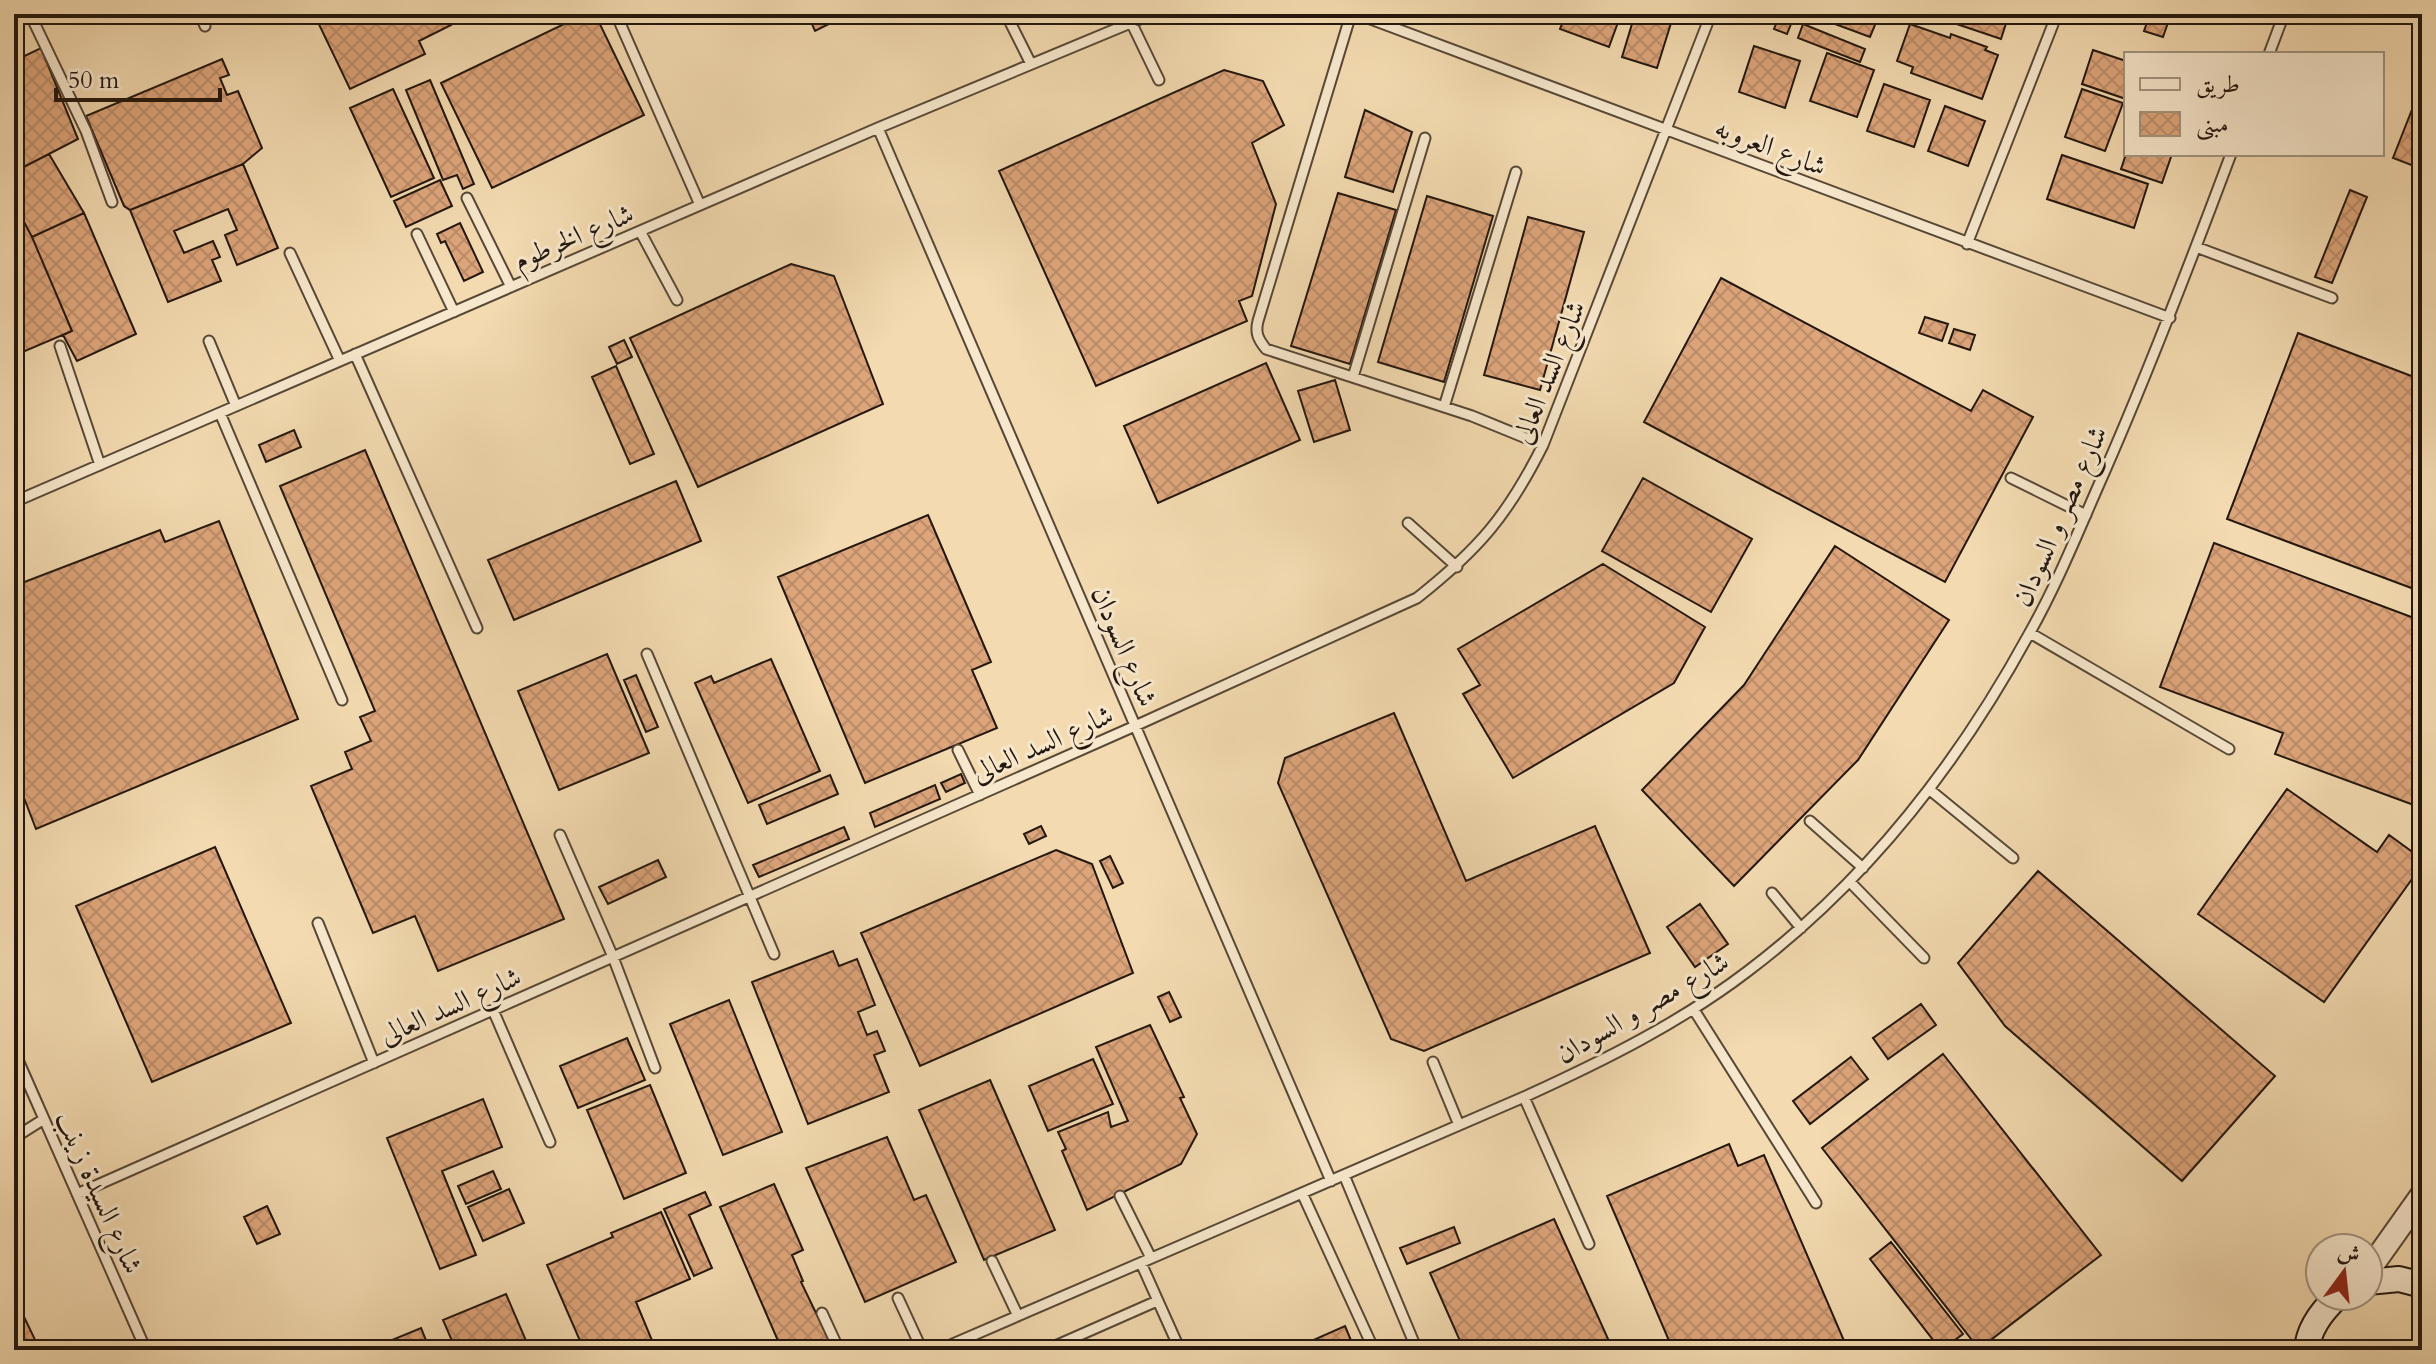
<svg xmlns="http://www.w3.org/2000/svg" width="2436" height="1364" font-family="Cardo,Amiri,serif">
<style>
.building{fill:url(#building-cross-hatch);stroke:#23170e;stroke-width:2}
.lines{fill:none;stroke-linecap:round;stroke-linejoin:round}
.service-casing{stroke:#574836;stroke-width:13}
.tertiary-casing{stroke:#574836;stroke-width:26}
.secondary-casing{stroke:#23170e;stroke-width:28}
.service{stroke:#f7e7cc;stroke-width:9}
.tertiary{stroke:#f7e7cc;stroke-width:22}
.secondary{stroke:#f7e7cc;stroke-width:24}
.labels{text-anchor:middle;stroke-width:6;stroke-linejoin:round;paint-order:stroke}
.street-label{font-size:28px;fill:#23170e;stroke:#f7e7cc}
</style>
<defs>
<pattern id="building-cross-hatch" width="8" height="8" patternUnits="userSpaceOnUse" patternTransform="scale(2)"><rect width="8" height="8" fill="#dda57b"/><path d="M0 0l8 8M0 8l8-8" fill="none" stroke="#bd8d69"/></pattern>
</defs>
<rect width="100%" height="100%" fill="#f3dab0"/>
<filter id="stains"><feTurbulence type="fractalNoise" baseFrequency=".0025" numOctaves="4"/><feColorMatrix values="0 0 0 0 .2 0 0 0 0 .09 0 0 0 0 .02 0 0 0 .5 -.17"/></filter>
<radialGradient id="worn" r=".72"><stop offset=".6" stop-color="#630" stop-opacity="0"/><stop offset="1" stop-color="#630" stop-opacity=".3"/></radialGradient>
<path class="building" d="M314,14H445L451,25L419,41L425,54L350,89Z
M585,14H595L644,115L492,188L441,83Z
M810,14H849L815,31L808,15Z
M1566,14H1621L1609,47L1560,29Z
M1635,14H1653L1672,20L1657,68L1622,57Z
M1780,14H1795L1787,34L1774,29Z
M1808,14H1861L1877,20L1870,37Z
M1927,14H2009L2001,39Z
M2150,14H2171L2163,37L2144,31Z
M1803,24L1865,49L1860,62L1798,38Z
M1910,24L1950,38L1951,34L1987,47L1985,50L1998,55L1982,99L1911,73L1913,67L1897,61Z
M1754,46L1800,61L1785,108L1739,92Z
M41,48L78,139L14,172V61Z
M2093,50L2126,61V99L2082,84Z
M1827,53L1874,70L1857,117L1810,101Z
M222,59L229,75L220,78L227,95L238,91L262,148L243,164L130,210L124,206L86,116Z
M1224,70L1263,81L1284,125L1252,143L1276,204L1252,296L1239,301L1247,321L1096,386L999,171Z
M430,80L474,184L463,189L457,175L443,180L406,90Z
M1884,84L1930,100L1914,147L1867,131Z
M2422,84V169L2393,158Z
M393,89L434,178L391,197L350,108Z
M2082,89L2123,103L2105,151L2065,137Z
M1945,106L1985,121L1968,166L1928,151Z
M1365,110L1412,132L1393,192L1345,177Z
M49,154L84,213L32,237L14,203V172Z
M2126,154H2172L2162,183L2121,169Z
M2062,155L2148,184L2134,228L2047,199Z
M243,164L278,248L237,265L225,235L237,230L228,209L174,231L184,253L213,241L220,257L212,260L221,281L168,302L130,210Z
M440,180L452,206L406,227L394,201Z
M2350,190L2367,197L2332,283L2315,277Z
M1338,193L1396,210L1350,364L1291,346Z
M1427,196L1493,216L1444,382L1378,362Z
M14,203L32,237L72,331L18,354L14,344Z
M84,213L136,334L77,361L63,335L72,331L32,237Z
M1528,217L1584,232L1540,390L1484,375Z
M460,223L483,272L464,281L445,241L441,243L437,234Z
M791,264L834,276L883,404L698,487L630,338Z
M1721,278L1971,411L1983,390L2033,417L1945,582L1644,422Z
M1925,317L1948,324L1942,341L1919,333Z
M1954,329L1975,335L1970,350L1949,343Z
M2298,333L2422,380V592L2227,519Z
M624,340L632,357L617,364L609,347Z
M1266,363L1300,440L1158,503L1124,426Z
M616,366L654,454L630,464L592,377Z
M1335,380L1350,430L1314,442L1298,391Z
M294,430L301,447L266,462L259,445Z
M365,450L564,919L438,971L415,916L373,933L311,786L352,769L345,752L371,741L360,717L375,711L280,486Z
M1643,478L1752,539L1711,612L1602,551Z
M676,481L701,541L514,620L488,560Z
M928,515L991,662L972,670L997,728L865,783L778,577Z
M219,521L298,719L36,829L14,772V586L160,530L165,542Z
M2214,543L2422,621V808L2275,754L2283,733L2160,687Z
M1835,546L1949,620L1858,760L1734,886L1642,790L1744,685Z
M1603,564L1705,627L1674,683L1513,778L1463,694L1480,685L1458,649Z
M607,654L649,753L559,790L518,691Z
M771,659L820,771L748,803L695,683L711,676L714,683Z
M636,675L658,727L646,732L624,680Z
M1394,713L1466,881L1595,826L1650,953L1424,1051L1391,1039L1278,783L1285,758Z
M961,774L965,783L946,792L941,783Z
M830,775L838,794L767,824L759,805Z
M935,785L940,799L875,827L870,813Z
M2287,789L2377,852L2389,835L2422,859V865L2324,1002L2198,914Z
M1041,826L1046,836L1029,844L1024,834Z
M844,827L849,839L759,877L753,865Z
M215,847L291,1023L152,1082L76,906Z
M1056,850L1092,864L1133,973L920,1066L861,933Z
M1110,856L1123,883L1113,888L1100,861Z
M658,860L666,877L608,904L599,887Z
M2038,871L2275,1076L2182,1181L2005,1026L1958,963Z
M1700,904L1728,944L1695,967L1667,927Z
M833,951L839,966L857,959L875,1005L858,1012L867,1035L877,1031L885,1051L874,1055L889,1092L808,1124L752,982Z
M1169,992L1181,1017L1170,1022L1158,997Z
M729,1000L782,1132L723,1155L670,1024Z
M1921,1004L1936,1025L1888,1059L1873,1038Z
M1150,1025L1184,1097L1180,1098L1197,1134L1181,1164L1087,1210L1062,1151L1066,1149L1058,1132L1108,1112L1111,1127L1128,1121L1096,1047Z
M627,1038L645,1080L578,1108L560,1066Z
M1943,1054L2101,1255L1979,1349L1822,1148Z
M1851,1057L1868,1079L1810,1124L1793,1101Z
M1093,1059L1113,1104L1048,1131L1029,1086Z
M990,1080L1055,1230L984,1260L919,1110Z
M650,1085L686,1173L624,1199L587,1110Z
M483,1099L502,1147L442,1171L476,1255L440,1269L387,1138Z
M887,1137L914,1200L926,1195L956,1262L865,1302L806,1168Z
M1729,1144L1738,1166L1764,1155L1848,1350H1673L1607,1196Z
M493,1171L501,1189L466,1204L458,1186Z
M774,1184L803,1250L792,1255L803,1281L801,1282L831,1344L818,1350H782L720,1207Z
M509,1189L524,1223L483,1241L468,1207Z
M705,1192L711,1205L689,1215L712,1268L694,1276L664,1209Z
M267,1206L280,1234L257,1244L244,1217Z
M661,1212L690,1279L636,1302L656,1350H584L547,1265L613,1237L611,1233Z
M1554,1219L1613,1350H1464L1430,1273Z
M1454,1227L1460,1243L1407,1264L1400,1248Z
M1891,1242L1963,1334L1941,1350L1870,1259Z
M506,1294L530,1350H456L443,1320Z
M14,1296L39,1348L35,1350H14Z
M1345,1326L1355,1350H1291Z
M421,1328L430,1350H368Z"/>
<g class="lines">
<g class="service-casing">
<path id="service" d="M30,14L86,131L112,202
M200,14L205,26
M616,14L700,205
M1006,14L1031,64
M1351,14L1258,321C1255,333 1258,339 1266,349L1472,416L1543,445
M1357,14L2170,318
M1131,22L1159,80
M2269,54L2284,14
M878,128L1331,1181
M467,198L511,287
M640,231L677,300
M417,234L454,312
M1967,244L2057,14
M2196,247L2332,298
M290,253L340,361
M209,341L236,406
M60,346L100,465
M355,354L477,628
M1353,377L1425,138
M1444,407L1516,172
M220,413L342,700
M2011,478L2086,515
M14,502L878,128L1152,14
M1408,523L1457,567
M2030,633L2229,749
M647,654L774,954
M958,750L980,795
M1930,790L2013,858
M1810,821L1863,868
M560,835L613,957L655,1068
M1850,882L1924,958
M1772,893L1801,928
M318,923L374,1063
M493,1010L550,1142
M1694,1010L1816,1203
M14,1051L146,1350
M1433,1062L1459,1125
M1524,1097L1589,1244
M14,1138L44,1119
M1344,1175L1417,1350
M1302,1193L1374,1350
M77,1194L1135,726L1417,598C1479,549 1508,515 1543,445L1711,14
M1120,1196L1151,1258
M992,1261L1018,1316
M1141,1263L1180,1350
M898,1298L922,1350
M822,1313L839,1350
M939,1350L1524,1097C1603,1061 1680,1023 1748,971C1867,881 1958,764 2029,634C2058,583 2080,527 2104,473C2150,368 2191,261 2231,154
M1046,1350L1157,1301"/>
</g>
<g class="tertiary-casing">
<path id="tertiary" d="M2368,1271L2422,1195"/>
</g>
<g class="secondary-casing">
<path id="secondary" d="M2368,1282L2399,1279L2422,1285
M2307,1350C2308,1328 2323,1310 2338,1296"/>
</g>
<use href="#service" class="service"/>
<use href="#tertiary" class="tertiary"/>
<use href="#secondary" class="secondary"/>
</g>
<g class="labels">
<g class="street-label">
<text transform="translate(1771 146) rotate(21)" y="10">شارع العروبه</text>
<text transform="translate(573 236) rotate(-23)" y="10">شارع الخرطوم</text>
<text transform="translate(1548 372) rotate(-68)" y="10">شارع السد العالى</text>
<text transform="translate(2059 516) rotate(-66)" y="10">شارع مصر و السودان</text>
<text transform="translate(1125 646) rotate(67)" y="10">شارع السودان</text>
<text transform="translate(1042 743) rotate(-24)" y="10">شارع السد العالى</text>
<text transform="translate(450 1005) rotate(-24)" y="10">شارع السد العالى</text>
<text transform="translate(1642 1007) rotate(-30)" y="10">شارع مصر و السودان</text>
<text transform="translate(100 1192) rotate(66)" y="10">شارع السيدة زينب</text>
</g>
</g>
<rect width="2436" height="1364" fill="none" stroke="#f3dab0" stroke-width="48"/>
<rect x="16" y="16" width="2404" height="1332" fill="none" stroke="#23170e" stroke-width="4"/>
<rect x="24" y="24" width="2388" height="1316" fill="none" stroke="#23170e" stroke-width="2"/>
<rect x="2124" y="52" width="260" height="104" fill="#f7e7cc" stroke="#a29480" stroke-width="2"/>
<rect x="2140" y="78" width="40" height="12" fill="#f7e7cc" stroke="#a29480" stroke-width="2"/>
<text x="2196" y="92" font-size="24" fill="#23170e">طريق</text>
<rect x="2140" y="112" width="40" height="24" fill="url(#building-cross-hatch)" stroke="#a29480" stroke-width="2"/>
<text x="2196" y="132" font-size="24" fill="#23170e">مبنى</text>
<g transform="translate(2344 1272) rotate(15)"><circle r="38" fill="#f7e7cc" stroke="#a29480" stroke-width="2"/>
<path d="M0-6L14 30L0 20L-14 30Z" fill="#8f2418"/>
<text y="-12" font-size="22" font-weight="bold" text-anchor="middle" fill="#23170e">ش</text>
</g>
<path d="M56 88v12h164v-12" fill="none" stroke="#23170e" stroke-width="4"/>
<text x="68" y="88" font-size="24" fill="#23170e" stroke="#f7e7cc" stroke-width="6" paint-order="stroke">50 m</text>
<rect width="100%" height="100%" filter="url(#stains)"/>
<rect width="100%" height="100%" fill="url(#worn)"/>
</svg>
